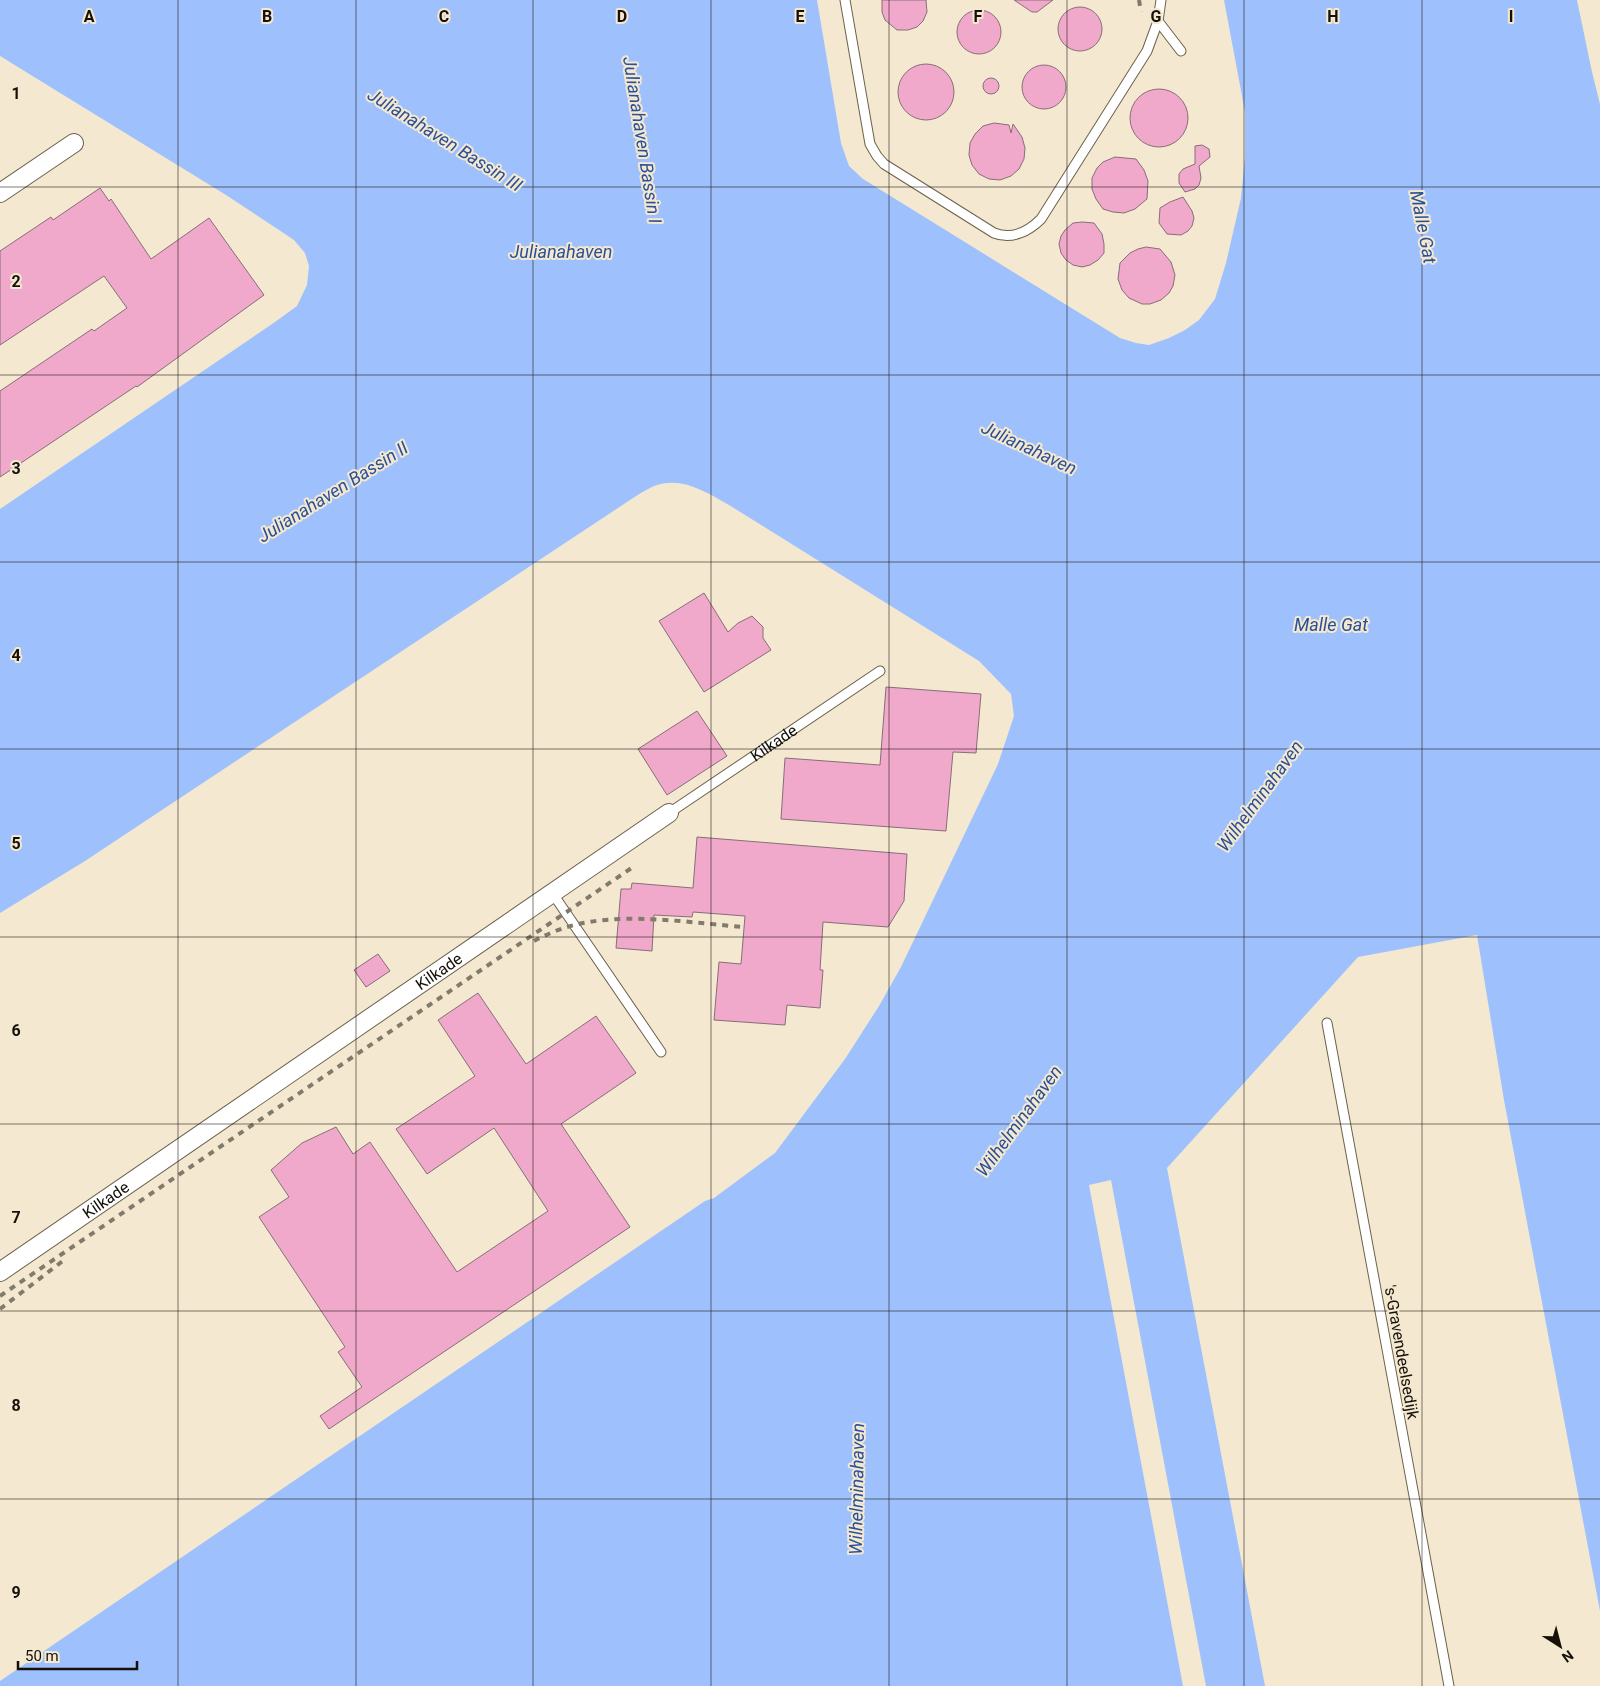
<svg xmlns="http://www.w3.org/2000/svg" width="1600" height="1686" font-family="Roboto,sans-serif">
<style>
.water{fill:#9ec1fd}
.pier{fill:#f4e8d0}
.building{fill:#f0a9cb;stroke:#866e79}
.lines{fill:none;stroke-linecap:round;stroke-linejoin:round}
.service-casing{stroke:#6b614d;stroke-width:11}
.minor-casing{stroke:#6b614d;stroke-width:20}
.service{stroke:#fff;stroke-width:9}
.minor{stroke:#fff;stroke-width:18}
.rail{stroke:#827a6a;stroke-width:4;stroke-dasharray:6 6;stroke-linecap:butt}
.grid{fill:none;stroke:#151109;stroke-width:1;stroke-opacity:0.55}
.labels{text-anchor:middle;stroke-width:4;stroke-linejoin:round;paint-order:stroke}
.street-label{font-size:16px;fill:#151109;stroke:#f4e8d0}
.water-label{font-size:18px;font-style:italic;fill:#2a5198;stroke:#f4e8d0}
.grid-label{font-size:16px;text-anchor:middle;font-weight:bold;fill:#151109;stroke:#f4e8d0;stroke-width:4;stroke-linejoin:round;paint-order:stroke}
</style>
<rect width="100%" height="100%" fill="#f4e8d0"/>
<path class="water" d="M0,0H817L841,143L849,166L863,179L1120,338L1136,343L1149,345L1169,338L1185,330L1199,320L1215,299L1226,263L1241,198L1245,157V112L1224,0H1577L1592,72L1600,104V1611L1504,1100L1477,935L1358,957L1167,1168L1265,1686H0V1681L705,1201L714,1198L775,1153L845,1059L879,1006L901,967L998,764L1014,716L1011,694L979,661L729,505C707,493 684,477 657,485C648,488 638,495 630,500L85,861L0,913V509L275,322L297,306L307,285L309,266L305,253L294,240L226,195L0,56Z"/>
<path class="pier" d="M1111,1180L1206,1686H1183L1089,1185Z"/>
<path class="building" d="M882,0H926L927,12L923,21L917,27L908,30H897L885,20L882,12Z
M1014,0H1053L1037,12H1032Z
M1058 29a22 22 0 1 1 44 0a22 22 0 1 1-44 0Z
M957 32a22 22 0 1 1 44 0a22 22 0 1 1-44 0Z
M898 92a28 28 0 1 1 56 0a28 28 0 1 1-56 0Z
M1022 87a22 22 0 1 1 44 0a22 22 0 1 1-44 0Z
M983 86a8 8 0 1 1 16 0a8 8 0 1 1-16 0Z
M1130 118a29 29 0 1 1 58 0a29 29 0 1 1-58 0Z
M994,123L1009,125L1011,133L1013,124L1022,137L1025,148L1024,159L1019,169L1011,176L1000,180L989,179L979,174L972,165L969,155L970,143L975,134L983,126Z
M1202,145L1209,149L1210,157L1199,166L1201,178L1199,185L1195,189L1185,192L1179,183V174L1183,169L1195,164V146Z
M1115,157L1136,159L1144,170L1148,181L1147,199L1135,209L1124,213L1113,212L1103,209L1096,199L1092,189V178L1097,168L1103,162Z
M100,188L109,201L111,199L151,259L209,218L264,295L137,387L136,386L0,477V391L92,329L94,331L127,308L104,276L0,345V251L51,217L53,220Z
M1183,197L1192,211L1194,218L1192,226L1188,231L1181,235L1167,234L1159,223L1160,208L1170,202Z
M1082,222L1094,223L1102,234L1104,244V253L1098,260L1090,265L1082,267L1073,265L1066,260L1061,253L1059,244L1061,236L1065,230L1073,223Z
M1146,247L1160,249L1171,262L1175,275L1173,286L1169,293L1161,300L1150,304H1142L1129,298L1122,290L1118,279L1120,263L1130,253L1138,249Z
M704,593L728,632L738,623L752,616L763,627V638L771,650L704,692L659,621Z
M886,687L981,694L976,753L953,752L946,831L781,819L785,758L880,765Z
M697,711L727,756L667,795L638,749Z
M697,837L907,854L904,901L888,927L823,922L820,970H823L820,1008L787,1005L785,1025L714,1020L719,962L741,964L745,916L693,912L692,917L654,915L652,951L616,948L621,889H631L632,883L693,888Z
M378,954L390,971L366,987L354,970Z
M478,993L526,1064L596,1016L636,1073L561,1124L630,1227L329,1429L320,1416L362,1387L338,1352L345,1347L259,1217L289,1197L271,1170L302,1143L336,1127L353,1154L370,1142L457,1272L548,1211L494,1128L427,1174L396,1129L475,1076L438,1020Z"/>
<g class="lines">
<g class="service-casing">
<g id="service">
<path d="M845,0L870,144L877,156L884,164L994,233C1012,240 1029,231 1041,219L1147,51L1158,21L1161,0"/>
<path d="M1158,21L1181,51"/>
<path id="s1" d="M669,813L880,671"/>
<path d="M553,894L661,1052"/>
<path d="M1327,1023L1449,1686"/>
</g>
</g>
<g class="minor-casing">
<g id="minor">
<path d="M0,193L74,143"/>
<path id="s2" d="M0,1272L669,813"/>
</g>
</g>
<use href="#service" class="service"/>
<use href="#minor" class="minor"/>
<path class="rail" d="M1139,0L1141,12
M534,941C551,932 569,925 589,922C635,914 696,923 743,927
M0,1296L633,867
M0,1309L64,1260"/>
</g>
<path class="grid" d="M178,0V1686M356,0V1686M533,0V1686M711,0V1686M889,0V1686M1067,0V1686M1244,0V1686M1422,0V1686M0,187H1600M0,375H1600M0,562H1600M0,749H1600M0,937H1600M0,1124H1600M0,1311H1600M0,1499H1600"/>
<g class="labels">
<g class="street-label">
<text dy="6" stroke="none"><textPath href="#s1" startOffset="126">Kilkade</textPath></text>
<text dy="6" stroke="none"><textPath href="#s2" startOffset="532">Kilkade</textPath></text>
<text dy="6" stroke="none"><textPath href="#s2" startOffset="128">Kilkade</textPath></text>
<text transform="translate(1402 1352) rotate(80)" y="6">'s-Gravendeelsedijk</text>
</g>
<g class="water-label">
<text transform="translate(445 140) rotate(32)" y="6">Julianahaven Bassin III</text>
<text transform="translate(642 140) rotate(81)" y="6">Julianahaven Bassin I</text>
<text transform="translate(1423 227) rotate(79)" y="6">Malle Gat</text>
<text x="561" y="258">Julianahaven</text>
<text transform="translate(1029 448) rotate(25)" y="6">Julianahaven</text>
<text transform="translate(333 492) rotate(-32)" y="6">Julianahaven Bassin II</text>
<text x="1331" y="631">Malle Gat</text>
<text transform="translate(1260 796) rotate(-54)" y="6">Wilhelminahaven</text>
<text transform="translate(1019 1121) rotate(-54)" y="6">Wilhelminahaven</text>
<text transform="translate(857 1489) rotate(-89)" y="6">Wilhelminahaven</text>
</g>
</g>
<g class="grid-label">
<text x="89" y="22">A</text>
<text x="267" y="22">B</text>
<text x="444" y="22">C</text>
<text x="622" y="22">D</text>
<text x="800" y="22">E</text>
<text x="978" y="22">F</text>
<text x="1156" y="22">G</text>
<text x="1333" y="22">H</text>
<text x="1511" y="22">I</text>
<text x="16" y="99">1</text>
<text x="16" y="287">2</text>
<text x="16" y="474">3</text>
<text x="16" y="661">4</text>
<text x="16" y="849">5</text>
<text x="16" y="1036">6</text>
<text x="16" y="1223">7</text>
<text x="16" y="1411">8</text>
<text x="16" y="1598">9</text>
</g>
<g transform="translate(1560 1646) rotate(144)" stroke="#f4e8d0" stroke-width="4" paint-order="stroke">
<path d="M0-4L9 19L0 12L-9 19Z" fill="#151109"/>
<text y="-8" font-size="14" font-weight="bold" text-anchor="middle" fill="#151109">N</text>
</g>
<path d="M18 1661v8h119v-8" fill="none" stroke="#151109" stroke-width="2.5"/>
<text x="25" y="1661" font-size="15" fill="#151109" stroke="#f4e8d0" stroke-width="4" paint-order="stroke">50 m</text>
</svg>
